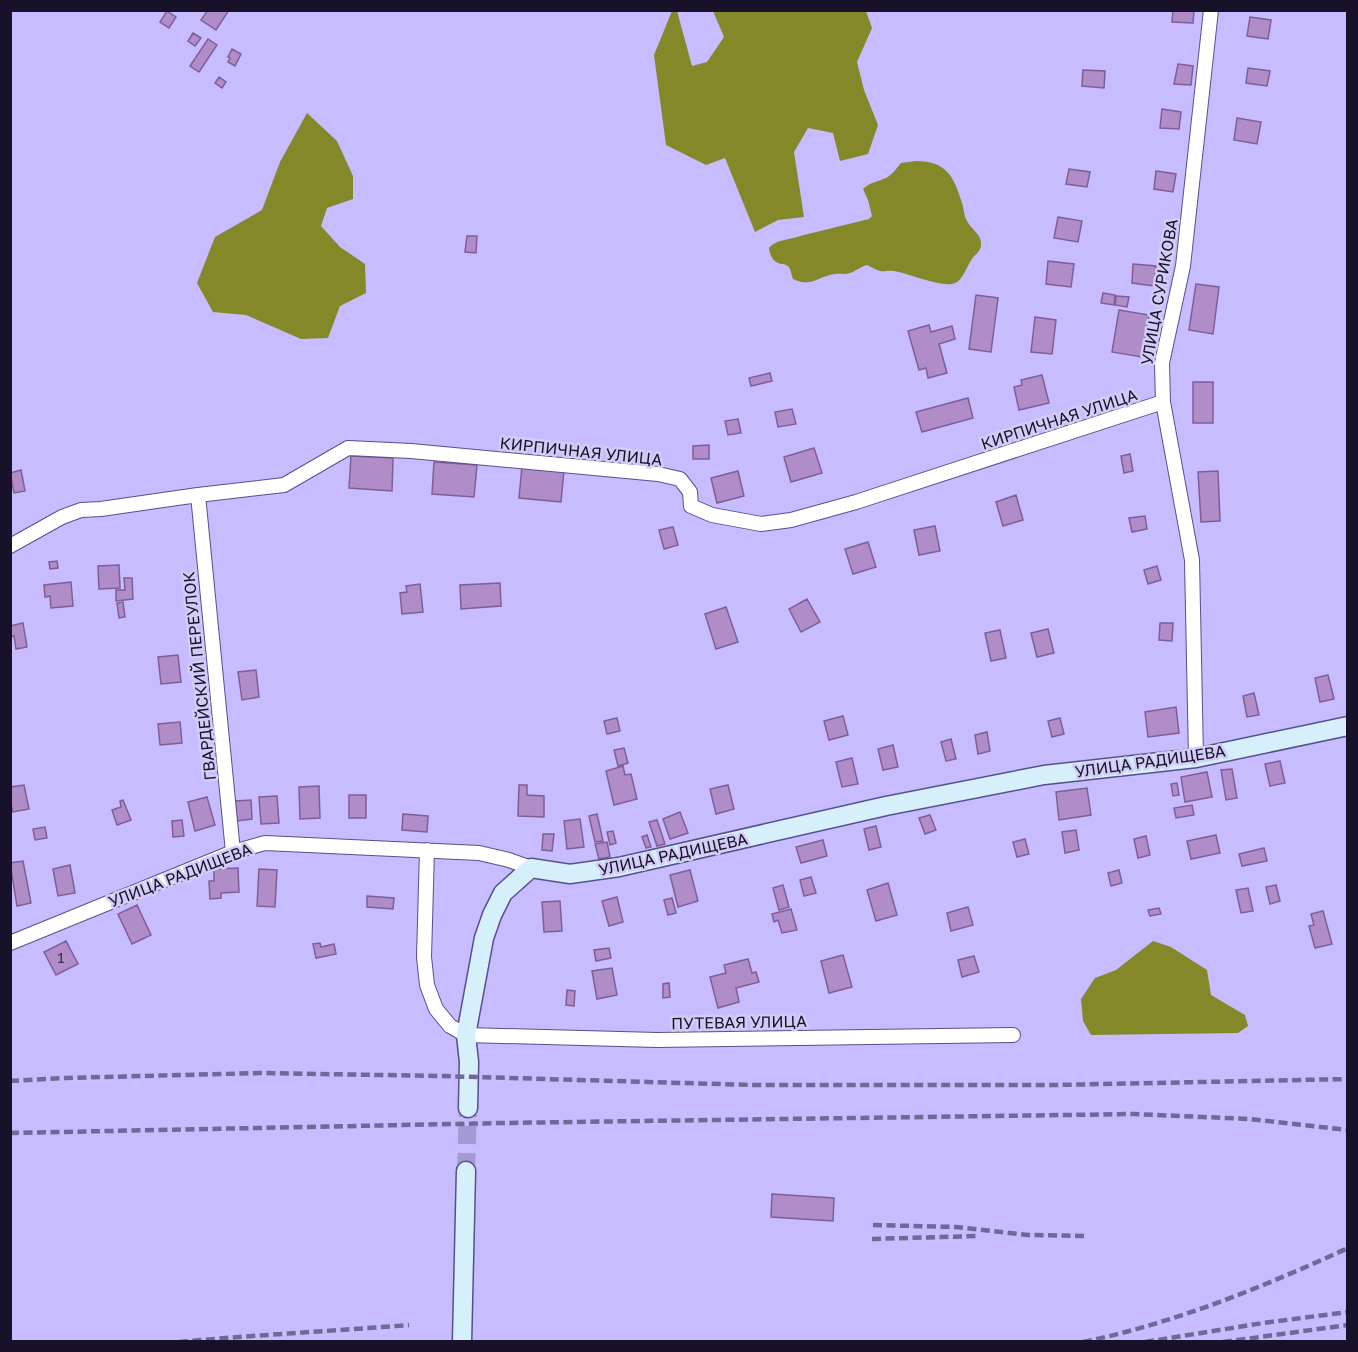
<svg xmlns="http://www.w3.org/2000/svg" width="1358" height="1352" font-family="'Golos Text',sans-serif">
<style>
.water{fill:#858829}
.building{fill:#b08dc9;stroke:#7f5e96;stroke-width:1.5}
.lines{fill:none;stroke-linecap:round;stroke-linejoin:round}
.secondary-tunnel{stroke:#a39ad4;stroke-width:18;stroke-dasharray:18 9;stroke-linecap:butt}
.street-casing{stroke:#594f89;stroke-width:16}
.secondary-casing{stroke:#594f89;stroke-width:21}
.street{stroke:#fff;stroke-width:14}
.secondary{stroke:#d5effb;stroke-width:18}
.rail{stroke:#706896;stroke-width:4.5;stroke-dasharray:9 4.5;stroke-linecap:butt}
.labels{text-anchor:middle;stroke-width:5;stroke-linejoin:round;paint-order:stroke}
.number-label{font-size:14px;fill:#3d3152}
.street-label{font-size:16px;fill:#17122a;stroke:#d2cdf6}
</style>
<rect width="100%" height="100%" fill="#c6bcff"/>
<path class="water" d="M672,11H677L692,66L707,62L724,37L713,11H866L872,28L857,62L864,90L878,125L868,154L840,161L833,133L808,128L794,152L804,217L778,220L755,232L725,158L706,165L666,145L654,55Z
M307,113L337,141L353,176V199L327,208L321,226L340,247L365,264L366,293L340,306L328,338L301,339L246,315L213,312L197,283L215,237L262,210L280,162Z
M916,161C947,161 954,177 962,203C964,209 964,216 967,221C971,229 982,235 981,244C981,252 975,254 972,259C966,267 963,282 952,284C937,286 911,274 894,271C889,270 884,272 880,271C876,270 872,267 867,265C860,267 856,271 850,273C845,275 840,273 835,274C818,276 812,288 793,279C791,274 791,267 786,265C785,264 783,264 781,264C773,262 770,256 769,248C776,239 790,240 800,236L869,219L872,216L868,200L863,189C870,182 877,182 886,178C893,174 896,169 901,163Z
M1153,941L1171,947L1207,970L1211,995L1245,1015L1248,1026L1238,1033L1091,1035L1083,1021L1081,999L1095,978L1116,970Z"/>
<path class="building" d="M208,10H229L216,30L201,20Z
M1173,10H1194L1193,23L1172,22Z
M167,11L176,17L169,28L160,22Z
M1250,17L1271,20L1268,39L1247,36Z
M193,33L201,38L195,46L188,41Z
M208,39L217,45L199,72L190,66Z
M232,49L241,54L235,66L228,62L230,58L228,57Z
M1178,64L1193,66L1191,85L1174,84Z
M1248,68L1270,71L1267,86L1246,83Z
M1083,70L1105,71L1104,88L1082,86Z
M219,77L226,82L222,88L215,83Z
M1162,109L1181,112L1179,129L1160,128Z
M1237,118L1261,122L1257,144L1234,140Z
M1069,169L1090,172L1087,187L1066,184Z
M1156,171L1176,174L1173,192L1154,189Z
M1058,217L1082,221L1078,242L1054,238Z
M467,236H477L476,253L465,252Z
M1048,261L1074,264L1071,287L1046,284Z
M1133,264L1156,266L1154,286L1132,283Z
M1196,284L1219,287L1213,334L1189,330Z
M1103,293L1115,295L1114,305L1101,303Z
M976,295L998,298L991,352L969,349Z
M1116,296L1129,297L1127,307L1115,305Z
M1119,310L1149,315L1142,357L1112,352Z
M1035,317L1056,320L1052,354L1031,352Z
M929,325L931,332L952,326L955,339L939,344L947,373L928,378L926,368L919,370L908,331Z
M770,373L772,381L751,386L749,378Z
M1042,375L1049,403L1019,410L1014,387L1022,385L1021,380Z
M1193,382H1213V423H1193Z
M968,398L973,418L922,432L916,412Z
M792,409L796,424L778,427L775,412Z
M738,419L741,433L728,435L725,421Z
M709,445V459H693V446Z
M814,448L822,473L791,482L784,457Z
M1130,454L1133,471L1124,473L1121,456Z
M351,456L393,458L392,491L349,488Z
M434,462L477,465L474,497L432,494Z
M522,466L564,470L561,502L519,498Z
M21,470L25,491L14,493L10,473Z
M738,471L744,496L717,503L711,478Z
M1218,471L1220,521L1201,522L1198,472Z
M1016,495L1023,520L1003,526L996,502Z
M1145,516L1147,529L1132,532L1129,518Z
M935,526L940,551L919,555L914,530Z
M673,527L678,545L664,549L659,530Z
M868,542L876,567L853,574L845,549Z
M57,561L58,568L50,569L49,562Z
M119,565L120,588L99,589L98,566Z
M1157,566L1161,580L1148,584L1144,570Z
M124,578H132L133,599L116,601V590H125Z
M71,582L73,606L51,608L50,596L45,597L44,585Z
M500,583L501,606L461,609L460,585Z
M420,584L423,612L402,614L400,593L407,592L406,586Z
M807,599L820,622L801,632L789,609Z
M123,602L125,617L119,618L117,603Z
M726,607L738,642L716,649L705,614Z
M23,623L27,647L16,649L14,636L10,637V626Z
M1160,623H1173L1172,641L1159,640Z
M1048,629L1054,653L1037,657L1031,633Z
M1000,630L1006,658L991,661L985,633Z
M178,655L181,682L161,684L158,657Z
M256,670L259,697L242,700L238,672Z
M1328,675L1334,699L1320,702L1315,678Z
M1254,693L1259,715L1247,717L1243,696Z
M1176,707L1179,733L1148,737L1145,712Z
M843,716L848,735L829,740L824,721Z
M617,718L620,731L607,734L604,721Z
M1060,718L1064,734L1052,737L1048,721Z
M180,722L182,743L160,745L158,724Z
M987,732L990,751L978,754L975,735Z
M951,739L956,759L946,761L941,742Z
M893,745L898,767L883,770L878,749Z
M624,748L628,763L618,766L614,750Z
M852,758L858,784L842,787L836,762Z
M1280,761L1285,783L1270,786L1265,764Z
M623,766L625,775L631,774L637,799L614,805L606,771Z
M1232,769L1237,798L1226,800L1221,770Z
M1207,772L1212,797L1185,802L1181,777Z
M1177,783L1179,795L1173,796L1171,784Z
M24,785L29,809L13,812L10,801V787Z
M519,785H527V795L544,796V817L518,816Z
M728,785L734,809L716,814L710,789Z
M319,786L320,818L300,819L299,787Z
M1087,788L1091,815L1059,820L1056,792Z
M349,795H366V818H349Z
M277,796L279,823L261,824L259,797Z
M207,797L215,825L195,831L188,802Z
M123,800L131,820L117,825L112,810L121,807L120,801Z
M251,800L252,819L237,821L235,801Z
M1192,805L1194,815L1176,818L1174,808Z
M680,812L688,833L670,839L663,819Z
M403,814L428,816L427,832L402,830Z
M597,814L603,841L595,842L589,816Z
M930,815L936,830L925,834L919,818Z
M580,819L584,847L567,849L564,821Z
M182,820L184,836L173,837L172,821Z
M657,820L665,844L657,846L649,822Z
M876,826L881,847L869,850L864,829Z
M45,827L47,838L35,840L33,829Z
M1076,830L1079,850L1065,853L1062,832Z
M613,831L616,843L610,845L607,832Z
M543,834H554L552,851L542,850Z
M647,835L651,847L646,848L642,837Z
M1216,835L1220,853L1191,859L1187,841Z
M1146,836L1150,855L1138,858L1134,839Z
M1025,839L1029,854L1017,857L1013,842Z
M823,840L827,856L801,863L796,847Z
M607,842L610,857L599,859L595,844Z
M1264,848L1267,861L1242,866L1239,854Z
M23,861L31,903L17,906L10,863Z
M70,865L75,893L58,896L53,869Z
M238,868L239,892L221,893V898L210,899L209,881H214V869Z
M259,869L277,870L275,907L257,906Z
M690,870L698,901L678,907L670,875Z
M1119,870L1122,883L1111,886L1108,873Z
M811,877L816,893L804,896L800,880Z
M888,883L897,915L876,921L867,890Z
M783,885L789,907L779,910L773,888Z
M1276,885L1280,901L1270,904L1266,887Z
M1248,888L1253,911L1241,913L1236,890Z
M367,896L394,898L393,909L367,907Z
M617,897L623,922L609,926L602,901Z
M672,898L676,913L668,915L664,900Z
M560,901L562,931L544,932L542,902Z
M137,905L151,935L132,944L118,914Z
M968,907L973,925L951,931L947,913Z
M1159,908L1161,914L1150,916L1148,910Z
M791,909L797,930L782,933L778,920L774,922L772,914Z
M1323,911L1332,944L1315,948L1309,926L1314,925L1311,914Z
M66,941L78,964L56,975L44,952Z
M320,943L321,947L334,944L336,954L316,958L313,944Z
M609,948L611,958L596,961L594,950Z
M843,955L852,987L829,993L821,961Z
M974,956L979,972L962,977L958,960Z
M748,959L752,973L756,972L759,982L736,988L739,1002L718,1008L710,977L726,973L724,965Z
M612,968L617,995L597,999L592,971Z
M669,983L670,997L663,998V984Z
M567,990L575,991L574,1006L566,1005Z
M772,1194L834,1198L833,1221L771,1217Z"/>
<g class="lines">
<path class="secondary-tunnel" d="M466,1171L468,1108"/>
<g class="street-casing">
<path id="street" d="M198,495L233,852
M10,546L62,517L81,510L101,509L198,495L284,485L348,448L411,451L658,474L680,479L690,492L691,506L712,515L761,524L791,520L856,502L1163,402
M1196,758L1192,560L1163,402L1162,363L1183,266L1211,10
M427,850L424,957L427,985L436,1009L450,1026L466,1035L657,1040L1013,1035
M10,943L233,852L265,843L479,853L509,860L531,868"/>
</g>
<g class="secondary-casing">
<path id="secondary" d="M468,1108L469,1062L466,1035L484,938L492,915L503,893L531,868L570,874L619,867L886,806L1044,775L1196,758L1348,726
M462,1342L466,1171"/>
</g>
<use href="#street" class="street"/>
<use href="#secondary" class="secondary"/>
<path class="rail" d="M10,1081L65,1078L260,1073L442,1076L752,1085H1056L1348,1079
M10,1133L502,1123L1134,1114L1249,1119L1348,1130
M873,1225L956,1227L1028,1235L1085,1236
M872,1239L977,1236
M179,1342C256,1335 332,1331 409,1325
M1083,1342C1175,1323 1263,1287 1348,1248
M1145,1342L1263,1323L1348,1312
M1223,1342L1348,1325"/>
</g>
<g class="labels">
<g class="number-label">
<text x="61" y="963">1</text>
</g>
<g class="street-label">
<text transform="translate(1159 292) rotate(-80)" y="6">УЛИЦА СУРИКОВА</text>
<text transform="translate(1059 419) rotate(-18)" y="6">КИРПИЧНАЯ УЛИЦА</text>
<text transform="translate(581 451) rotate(6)" y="6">КИРПИЧНАЯ УЛИЦА</text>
<text transform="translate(199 676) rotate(-96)" y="6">ГВАРДЕЙСКИЙ ПЕРЕУЛОК</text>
<text transform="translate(1150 761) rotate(-8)" y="6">УЛИЦА РАДИЩЕВА</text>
<text transform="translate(673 854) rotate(-12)" y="6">УЛИЦА РАДИЩЕВА</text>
<text transform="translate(180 875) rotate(-21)" y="6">УЛИЦА РАДИЩЕВА</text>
<text transform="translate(739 1022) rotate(-1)" y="6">ПУТЕВАЯ УЛИЦА</text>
</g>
</g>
<rect width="1358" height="1352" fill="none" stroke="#17122a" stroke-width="24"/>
</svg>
